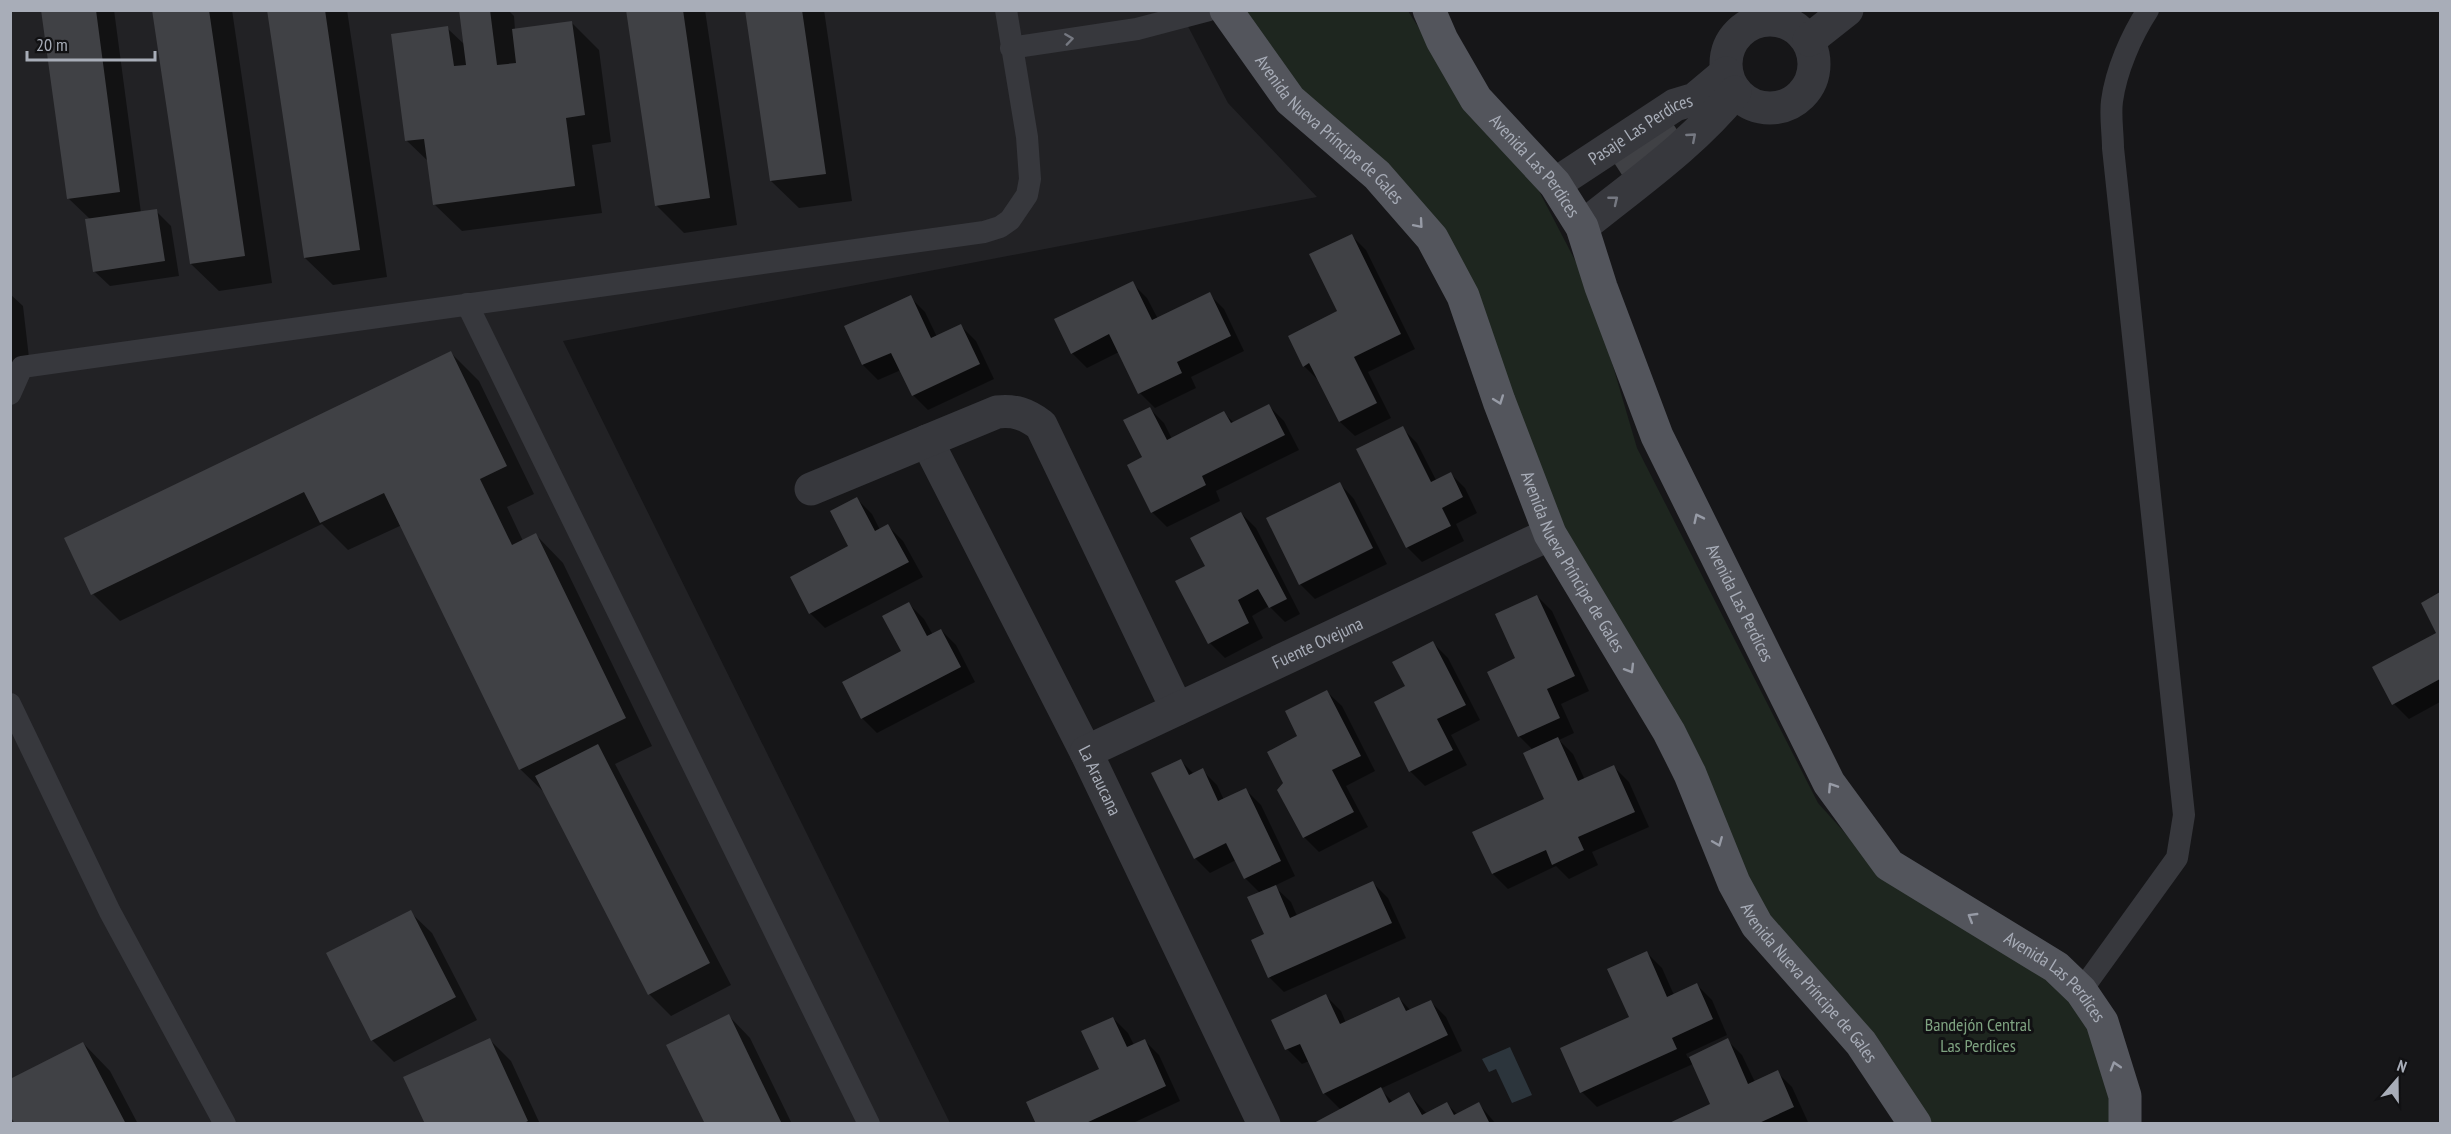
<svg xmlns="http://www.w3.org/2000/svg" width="2451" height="1134" font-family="'PT Sans Narrow',sans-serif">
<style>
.built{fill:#222225}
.green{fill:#1e261f}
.water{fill:#2c353c}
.shadow{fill:#0007}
.building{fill:#404145}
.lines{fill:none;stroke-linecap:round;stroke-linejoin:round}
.service{stroke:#37383d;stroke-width:22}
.minor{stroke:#37383d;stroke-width:33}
.primary{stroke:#53555c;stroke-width:33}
.oneway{stroke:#757881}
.oneway2{stroke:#979ba6}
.labels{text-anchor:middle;stroke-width:6;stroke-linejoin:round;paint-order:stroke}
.street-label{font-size:18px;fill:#a8adb8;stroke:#111113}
.park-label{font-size:18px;fill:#7fa381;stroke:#111113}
</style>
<rect width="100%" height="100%" fill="#161618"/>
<path class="built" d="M10,11H1180L1228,103L1317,197L563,341L950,1123H11Z"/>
<path class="green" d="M1231,11H1408L1468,105L1538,189L1591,291L1637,448L1818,803L1882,874L2049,975L2093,1028L2114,1096L2112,1123H1925L1752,908L1533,494L1470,293L1295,95Z"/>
<path class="water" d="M1510,1047L1532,1095L1512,1103L1496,1069L1489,1072L1482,1059Z"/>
<path class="shadow" d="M43,10H114L141,213L156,211L171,226L179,276L110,286L94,271L91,220L68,198Z
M154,10H232L272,283L219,291L191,264Z
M269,10H347L387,277L333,285L305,258Z
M460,10H508L514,16L515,30L572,23L599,50L611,142L592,145L602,213L462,231L434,204L429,162L406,140L447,28L465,45Z
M628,10H705L737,225L684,233L656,205Z
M746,10H824L852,201L799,208L771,181Z
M1351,235L1366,250L1415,349L1368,372L1391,418L1355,436L1340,422L1319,381L1304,366L1339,312Z
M1132,283L1147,298L1158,319L1209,294L1224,309L1244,351L1191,377L1196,388L1155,408L1140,393L1119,352L1087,368L1072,353Z
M10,294L23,306L31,375L10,377Z
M910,297L925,312L937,337L961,326L976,341L994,379L928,410L913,395L901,370L878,380L863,365L846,327Z
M451,353L479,381L534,494L507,507L523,541L536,535L563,563L652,746L615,764L731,985L671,1016L649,994L548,796L520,769L402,525L348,550L322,524L120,621L93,594Z
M1269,406L1284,421L1299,450L1216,491L1220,501L1167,527L1152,512L1144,458L1149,408L1164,423L1172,439L1224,413L1234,423Z
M1402,428L1417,443L1436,480L1450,473L1465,488L1477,513L1456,524L1464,541L1422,562L1407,547Z
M1340,484L1354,499L1387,564L1315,599L1300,584Z
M857,499L872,514L880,530L888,526L903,541L923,577L825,628L810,613L850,547Z
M1241,513L1256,528L1300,614L1285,622L1269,606L1252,616L1263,638L1225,658L1210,643L1177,582L1207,567Z
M2440,594V702L2409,719L2394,704L2438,633L2423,604Z
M1537,596L1552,611L1589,691L1561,704L1574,733L1559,740L1573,754L1585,780L1614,767L1629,782L1649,827L1592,852L1598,865L1569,879L1556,866L1508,889L1493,874L1474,832L1546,800L1533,750L1519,736L1517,659Z
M909,604L924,619L933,635L941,630L956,645L975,682L877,733L862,718L903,652Z
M1433,643L1448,658L1480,720L1451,735L1467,765L1425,786L1410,771Z
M1327,692L1342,706L1375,771L1346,786L1368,827L1319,852L1304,837L1300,736Z
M1181,761L1194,774L1202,770L1217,785L1224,800L1246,790L1261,805L1295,876L1274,886L1291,902L1297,916L1373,883L1388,898L1406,938L1284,992L1269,977L1261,894L1245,878L1236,860L1210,873L1195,858Z
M410,912L432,933L477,1020L394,1062L372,1040Z
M1647,953L1662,968L1674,995L1697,985L1712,1000L1727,1035L1686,1054L1688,1058L1727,1040L1742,1055L1755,1082L1777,1072L1792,1087L1808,1122L1670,1124L1712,1104L1693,1064L1597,1107L1582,1092L1631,1018Z
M1326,996L1341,1011L1346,1023L1399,998L1411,1011L1431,1002L1446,1017L1462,1051L1380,1089L1393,1102L1409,1094L1427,1114L1447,1104L1458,1115L1479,1104L1496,1124H1315L1341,1110L1324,1093L1309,1061L1302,1064L1287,1049Z
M729,1016L750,1038L792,1124H707Z
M1113,1018L1128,1033L1134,1045L1144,1040L1159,1055L1180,1101L1131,1124H1037L1101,1070Z
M489,1039L511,1061L540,1124H427Z
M83,1043L110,1071L138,1124H16Z"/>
<path class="building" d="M41,10H96L120,192L67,199Z
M152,10H209L245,256L190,264Z
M267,10H325L360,250L304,258Z
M459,10H490L497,65L516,63L512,29L572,21L585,115L566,118L575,186L433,205L424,139L405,141L391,34L448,26L454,66L466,65Z
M626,10H683L710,198L655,206Z
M745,10H802L826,174L770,181Z
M1670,119L1681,136L1622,175L1611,158Z
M157,209L165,261L93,272L85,219Z
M1352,234L1401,334L1354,357L1377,403L1339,422L1309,363L1303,367L1288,336L1337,311L1309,254Z
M1133,281L1152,320L1210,292L1231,336L1177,362L1182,373L1138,394L1109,334L1071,354L1054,319Z
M911,295L931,338L961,324L980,364L912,396L891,353L862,365L844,326Z
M451,351L507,466L480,479L512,545L536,533L626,718L519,770L384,493L320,523L304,492L91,595L64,538Z
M1269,404L1285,435L1202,476L1206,485L1151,513L1127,465L1142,457L1123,420L1150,407L1167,440L1224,411L1231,423Z
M1403,426L1431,482L1451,472L1463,497L1442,508L1451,526L1406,548L1356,449Z
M1340,482L1373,548L1299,585L1266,518Z
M857,497L875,531L888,524L909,562L809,614L790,577L848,546L830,511Z
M1241,512L1287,599L1269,608L1258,589L1238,600L1249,623L1208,644L1175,581L1205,566L1190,538Z
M2440,592V679L2392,705L2372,667L2436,633L2421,603Z
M1537,595L1575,676L1547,689L1560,718L1518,737L1487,672L1515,658L1495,614Z
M909,602L927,636L941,629L961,667L861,719L842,682L901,651L882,616Z
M1433,641L1466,705L1437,719L1453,750L1409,772L1374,702L1405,686L1392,662Z
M1327,690L1361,756L1332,770L1354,812L1303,838L1277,790L1283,783L1267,752L1297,736L1285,711Z
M1558,737L1578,781L1614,765L1635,812L1578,837L1584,850L1552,865L1546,850L1492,874L1472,832L1544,799L1523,753Z
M598,744L710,963L648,995L535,776Z
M1181,759L1189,775L1203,768L1218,801L1246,788L1281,861L1244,879L1226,843L1194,859L1151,773Z
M1373,881L1392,923L1268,978L1251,940L1264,934L1247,897L1276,885L1290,918Z
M411,910L456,997L371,1041L326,953Z
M1647,951L1667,997L1697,983L1713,1019L1672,1038L1677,1049L1580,1093L1560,1048L1629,1017L1607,969Z
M1326,994L1340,1024L1399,997L1406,1011L1431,1000L1448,1035L1323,1094L1300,1044L1285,1050L1271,1020Z
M729,1014L782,1124H705L666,1045Z
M1113,1017L1127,1047L1145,1039L1166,1086L1084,1124H1036L1026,1102L1099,1069L1081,1031Z
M490,1038L528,1121L522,1124H425L403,1077Z
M1728,1038L1748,1084L1778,1070L1794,1107L1757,1124H1667L1710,1104L1689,1057Z
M83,1042L126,1124H15L10,1116V1079Z
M1381,1087L1389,1103L1409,1092L1422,1115L1447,1102L1454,1115L1479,1102L1490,1124H1312Z"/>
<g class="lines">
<path class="service" d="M1011,48L1137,29L1209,10
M467,304L869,1124
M10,394L22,367L984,232L1000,227L1010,220L1027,195L1030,179L1027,137L1006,10
M10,704L110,912L225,1124
M2081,991L2177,858L2184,815L2113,148C2113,133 2110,116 2112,101C2116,71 2131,36 2148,10"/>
<g class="minor">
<circle cx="1770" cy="64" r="44"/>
<path d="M1809,40L1847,10"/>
<path id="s1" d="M1555,184L1675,105L1695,99L1726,73"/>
<path d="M1582,227C1635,184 1692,145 1735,92"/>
<path id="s2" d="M927,441L1086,752L1264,1124"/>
<path d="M811,489L997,412C1015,410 1026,414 1041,425L1177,709"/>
<path id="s3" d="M1086,752L1550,534"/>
</g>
<g class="primary">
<path id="s4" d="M1226,10L1290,100L1377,175L1432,238L1463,296L1499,401L1550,534L1669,732L1690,774L1734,883L1757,925L1861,1043L1915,1124"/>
<path id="s5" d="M1429,10L1442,40L1476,99L1555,184L1582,227L1601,287L1657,436L1829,783L1889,865L2056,967L2081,991L2102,1022L2125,1096V1124"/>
</g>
</g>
<defs><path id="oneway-chevron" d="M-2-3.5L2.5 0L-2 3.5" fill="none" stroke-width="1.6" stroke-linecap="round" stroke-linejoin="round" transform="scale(1.5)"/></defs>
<g class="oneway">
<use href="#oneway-chevron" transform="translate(1069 39) rotate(-8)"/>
<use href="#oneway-chevron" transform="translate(1692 137) rotate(-41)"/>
<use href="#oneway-chevron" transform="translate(1614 200) rotate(-39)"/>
</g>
<g class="oneway2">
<use href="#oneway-chevron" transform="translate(1419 224) rotate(49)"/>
<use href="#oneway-chevron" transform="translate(1499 400) rotate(70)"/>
<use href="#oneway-chevron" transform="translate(1698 518) rotate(-116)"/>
<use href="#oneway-chevron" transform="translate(1630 669) rotate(59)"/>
<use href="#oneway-chevron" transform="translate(1832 787) rotate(-123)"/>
<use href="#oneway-chevron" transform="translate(1718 842) rotate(68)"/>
<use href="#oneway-chevron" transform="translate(1972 917) rotate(-149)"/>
<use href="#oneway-chevron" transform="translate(2115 1066) rotate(-107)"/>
</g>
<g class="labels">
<g class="street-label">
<text dy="6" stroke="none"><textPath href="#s4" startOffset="159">Avenida Nueva Príncipe de Gales</textPath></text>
<text dy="6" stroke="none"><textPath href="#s1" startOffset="102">Pasaje Las Perdices</textPath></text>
<text dy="6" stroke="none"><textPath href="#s5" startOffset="190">Avenida Las Perdices</textPath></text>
<text dy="6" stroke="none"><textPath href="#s4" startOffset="663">Avenida Nueva Príncipe de Gales</textPath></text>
<text dy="6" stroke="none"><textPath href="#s5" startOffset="676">Avenida Las Perdices</textPath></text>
<text dy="6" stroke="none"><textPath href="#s3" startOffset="256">Fuente Ovejuna</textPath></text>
<text dy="6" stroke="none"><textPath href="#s2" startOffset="381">La Araucana</textPath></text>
<text dy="6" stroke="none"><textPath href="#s5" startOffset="1180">Avenida Las Perdices</textPath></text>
<text dy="6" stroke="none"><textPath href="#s4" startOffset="1149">Avenida Nueva Príncipe de Gales</textPath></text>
</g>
<g class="park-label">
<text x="1978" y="1031">Bandejón Central<tspan x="1978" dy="21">Las Perdices</tspan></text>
</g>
</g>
<rect width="2451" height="1134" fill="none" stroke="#a8adb8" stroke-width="24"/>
<g transform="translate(2397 1080) rotate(20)" stroke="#111113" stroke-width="4.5" paint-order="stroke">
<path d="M0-4.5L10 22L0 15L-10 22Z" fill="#a8adb8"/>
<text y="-9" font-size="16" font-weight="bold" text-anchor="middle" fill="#a8adb8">N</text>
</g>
<path d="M27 51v9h128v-9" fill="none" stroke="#a8adb8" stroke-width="3"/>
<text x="36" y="51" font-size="18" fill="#a8adb8" stroke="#111113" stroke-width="4.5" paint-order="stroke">20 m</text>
</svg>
